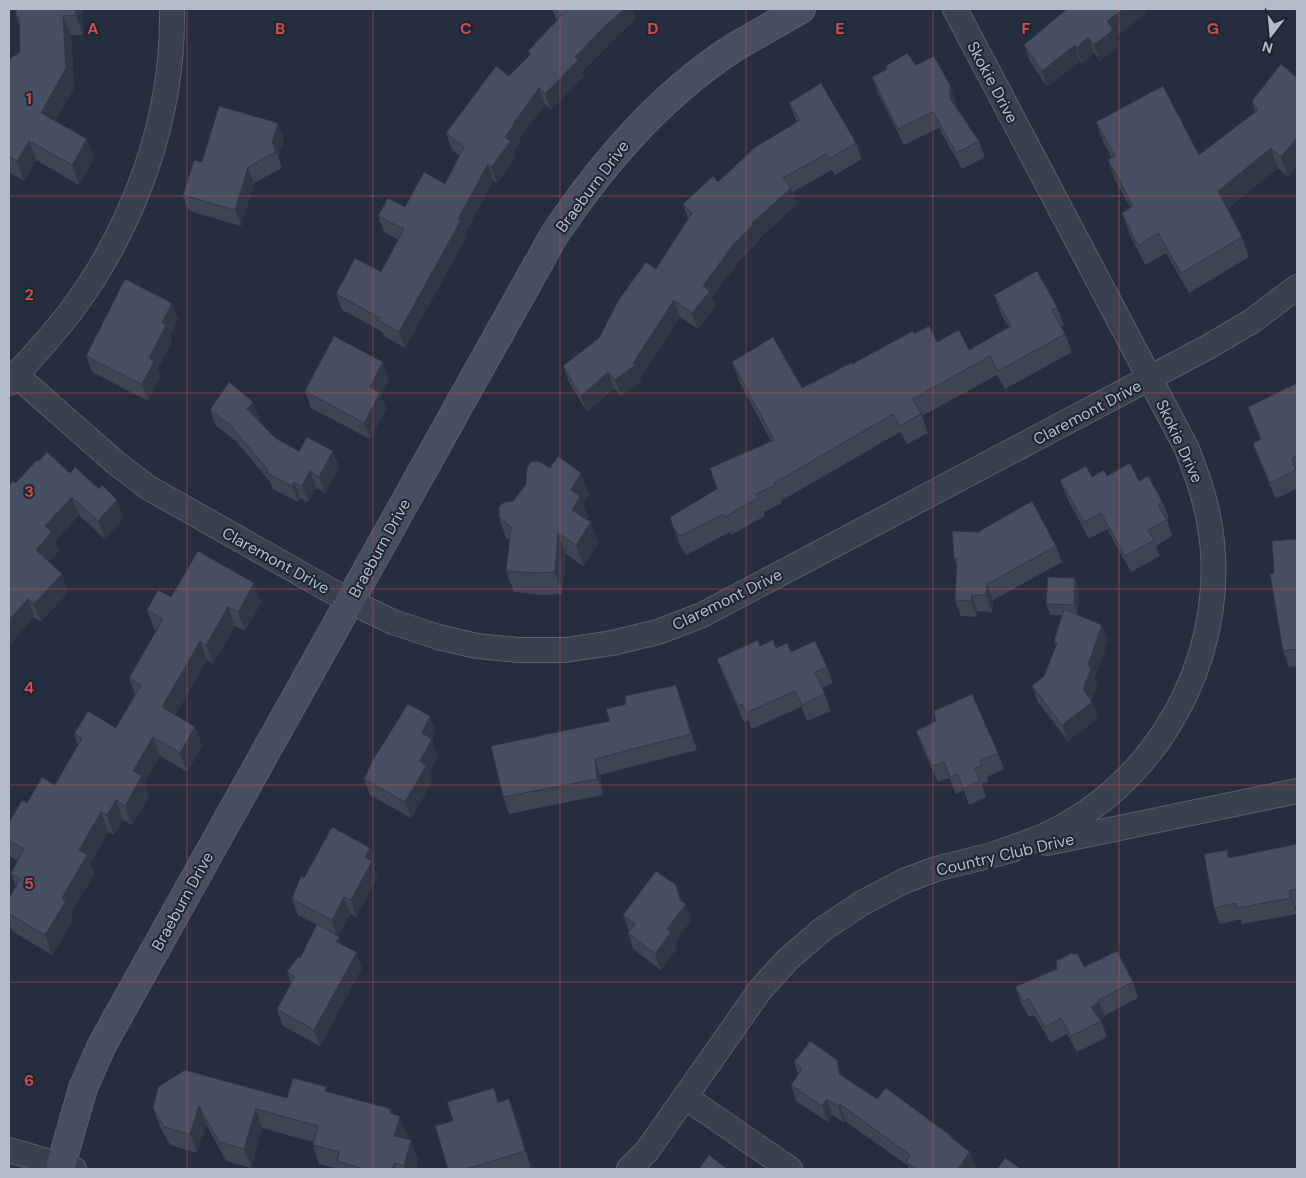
<svg xmlns="http://www.w3.org/2000/svg" width="1306" height="1178" font-family="'DM Sans',sans-serif">
<style>
.lines{fill:none;stroke-linecap:round;stroke-linejoin:round}
.street-casing{stroke:#575e6c;stroke-width:26}
.secondary-casing{stroke:#575e6c;stroke-width:30}
.street{stroke:#39404e;stroke-width:24}
.secondary{stroke:#474f61;stroke-width:28}
.wall{fill:#3c4554}
.shaded-wall{fill:#313845}
.building{fill:#465062;stroke:#313845}
.grid{fill:none;stroke:#ce4d50;stroke-width:1;stroke-opacity:0.55}
.labels{text-anchor:middle;stroke-width:4;stroke-linejoin:round;paint-order:stroke}
.street-label{font-size:16px;fill:#b5bbc9;stroke:#1e2533}
.grid-label{font-size:16px;text-anchor:middle;font-weight:bold;fill:#ce4d50;stroke:#1e2533;stroke-width:4;stroke-linejoin:round;paint-order:stroke}
</style>
<rect width="100%" height="100%" fill="#252e3e"/>
<g class="lines">
<g class="street-casing">
<path id="street" d="M955,9L1187,449C1196,472 1205,496 1209,521C1231,639 1171,765 1067,824C1045,837 1021,845 997,853
M16,375L116,463L149,488L349,601L393,622L438,637L477,646L518,650H565L612,643L658,632L702,615L1208,347L1252,321L1297,287
M9,383C30,359 52,336 71,311C135,225 174,117 172,9
M1047,843L1297,791
M685,1097L790,1169
M9,1150L74,1169
M629,1169L647,1151L760,990L787,960L823,929L862,903L904,881L936,869L1012,850"/>
</g>
<g class="secondary-casing">
<path id="secondary" d="M61,1165L83,1088L102,1045L553,237C602,163 660,95 735,47C757,34 779,22 801,9"/>
</g>
<use href="#street" class="street"/>
<use href="#secondary" class="secondary"/>
</g>
<path class="wall" d="M16,9H82L83,35H71L74,88L55,121L94,158L79,185L36,160L24,181L9,172V63L20,52V27L16,17Z
M552,9H632L636,19L610,43L582,72L584,76L551,110L545,104L519,139L520,141L514,150L516,157L497,183L493,181L465,233L467,236L405,348L384,336L383,332L342,310L336,294L381,272L398,239L384,232L378,216L405,207L445,184L460,156L452,150L446,133L509,76L530,55L528,51L557,21Z
M1146,14L1115,36L1119,46L1100,61L1094,53L1082,64L1080,61L1047,87L1030,61L1024,45Z
M916,65L950,85L955,101L956,106L979,141L985,157L962,169L939,128L904,145L878,93L872,77Z
M1297,78V166L1288,177L1278,168L1227,209L1242,237L1249,257L1189,293L1166,253L1145,265L1129,233L1122,213L1131,208L1115,180L1108,160L1112,158L1103,142L1096,122L1199,155L1255,112L1252,101Z
M789,103L856,143L862,159L835,175L832,170L793,192L797,204L759,239V241L738,262L712,297L716,307L698,329L680,317L640,378L641,381L621,396L614,388L587,412L569,382L563,366L599,338L656,269L688,218L683,204L718,182L797,122Z
M278,123L284,140L278,157L282,168L254,183L241,226L189,211L183,195L202,162Z
M994,295L1057,307L1064,325L1061,327L1065,334L1072,352L1005,389L997,375L922,416L928,433L907,444L900,432L781,501L782,503L764,512L765,516L731,535L730,532L686,555L680,545L673,527L771,441L739,381L732,362L802,388L914,334L937,342L969,350L1009,328L1001,314Z
M172,303L178,319L170,335L172,341L157,370L160,377L148,401L92,372L86,356Z
M389,378L381,394L386,409L370,439L311,408L305,391Z
M1297,383V488L1276,499L1259,460L1253,444L1260,439L1248,407Z
M210,410L259,418L258,420L275,438L299,451L339,467L325,493L316,488L308,502L300,498L298,502L273,489L270,482L236,441L216,426Z
M39,461L70,473L124,518L105,539L79,515L55,541L59,551L48,562L68,592L41,622L34,617L9,645V486L16,483Z
M550,468L581,473L589,495L583,504L588,518L587,519L598,543L583,566L566,554L562,594L542,595L514,592L506,571L510,541L506,538L499,517L513,501Z
M1107,476L1139,481L1163,503L1169,519L1167,520L1172,536L1156,546L1160,556L1131,572L1107,529L1089,539L1066,496L1060,480Z
M1297,539V666L1289,667L1283,651L1274,573Z
M1056,546L1062,562L993,600L992,612L977,611V617L961,616L955,600L957,567L954,558Z
M1075,578L1079,589L1078,615L1102,625L1108,641L1094,679L1097,685L1091,700L1098,718L1068,741L1038,702L1032,686L1044,676L1056,647L1054,641L1062,615H1050L1046,604Z
M254,583L261,602L245,631L235,626L213,664L207,660L175,715L195,727L202,746L187,772L160,756L145,782L149,796L132,825L123,820L114,835L108,832L90,863L94,874L71,913L73,920L52,955L12,931L9,922V899L16,887L11,873L18,861L9,856V823L27,803L55,785L78,745L74,734L116,728L135,694L129,678L156,631L154,629L147,610L171,597Z
M760,646L776,648L791,652L827,667L833,683L822,688L831,711L807,721L801,707L752,729L748,720L744,722L723,675L717,659Z
M682,701L697,750L600,775L603,795L509,814L503,797L610,721Z
M916,731L998,753L1004,769L987,777L988,781L982,784L986,797L969,805L964,790L956,794L949,778L938,782L922,747Z
M436,732L432,740L438,756L429,773L432,782L411,818L370,795L364,779Z
M1297,844V906L1295,907L1297,914L1242,924L1241,919L1220,924L1214,908L1227,850L1229,858Z
M370,848L375,864L374,867L377,877L356,917L350,913L338,936L341,944L362,968L320,1046L283,1026L277,1009L291,983L287,972L300,958L317,925L298,915L292,899L304,878Z
M676,885L682,901L686,904L691,920L675,942L677,948L661,970L633,949L628,933L629,931L623,915Z
M1084,967L1133,982L1138,998L1104,1016L1105,1018L1101,1021L1107,1037L1077,1052L1067,1034L1051,1043L1034,1015L1029,1017L1021,1003L1015,987Z
M794,1062L843,1077L877,1099L951,1136L953,1139L976,1168L975,1169H909L907,1165L845,1121L844,1123L832,1115L828,1122L796,1101L791,1085L798,1074Z
M494,1088L499,1102L509,1099L515,1115L531,1167L525,1169H448L453,1121Z
M287,1098L391,1109L392,1113L407,1135L406,1139L418,1159L416,1169H339L319,1164L313,1145V1142L262,1128L251,1168L226,1161L206,1124L197,1153L170,1145L160,1127L153,1108Z"/>
<path class="shaded-wall" d="M75,9H80L82,13L83,35L76,15Z
M624,9H632L636,19L610,43L582,72L584,76L551,110L545,94L575,57L604,27Z
M1124,9H1144L1146,14L1115,36L1119,46L1100,61L1094,45L1107,21Z
M63,16L71,35L74,88L49,133L41,113Z
M1088,37L1094,53L1082,64L1077,48Z
M1075,45L1080,61L1047,87L1042,71Z
M950,85L955,101L956,115L950,99Z
M539,88L545,104L519,139L520,141L514,150L516,157L497,183L491,167L505,137L513,124Z
M278,123L284,140L278,157L272,142Z
M1297,138V166L1288,177L1281,157Z
M87,139L94,158L79,185L72,165Z
M29,141L36,160L24,181L17,161Z
M1271,148L1278,168L1225,211L1218,191Z
M488,164L493,181L465,233L467,236L405,348L399,332Z
M248,167L254,183L241,226L235,210Z
M791,188L797,204L759,239V241L738,262L712,297L716,307L698,329L692,313L703,286L732,246L752,223Z
M674,300L680,317L640,378L641,381L621,396L615,380L633,363Z
M172,303L178,319L170,335L172,341L157,370L160,377L148,401L142,384L149,358L162,322Z
M383,362L389,378L381,394L386,409L370,439L364,423L370,387Z
M608,372L614,388L587,412L581,396Z
M253,402L259,418L253,425L247,409Z
M333,451L339,467L325,493L319,477Z
M310,471L316,488L308,502L302,486Z
M581,473L589,495L583,504L588,518L579,531L572,510L571,490Z
M294,482L300,498L298,502L292,486Z
M72,497L79,515L55,541L59,551L42,568L36,550L45,526Z
M117,500L124,518L105,539L98,521Z
M591,522L598,543L583,566L576,545Z
M558,533L566,554L562,594L555,572Z
M62,574L68,592L41,622L34,604Z
M1075,578L1079,589L1078,616L1074,605Z
M254,583L261,602L245,631L238,612Z
M987,584L993,600L992,612L986,595Z
M972,595L977,611V617L971,601Z
M28,599L34,617L9,645V620Z
M228,607L235,626L213,664L206,645Z
M1102,625L1108,641L1094,679L1097,685L1090,703L1092,702L1098,718L1068,741L1062,725L1083,689L1088,665Z
M200,641L207,660L169,726L162,707Z
M676,685L682,701L697,750L691,734Z
M430,716L436,732L432,740L438,756L429,773L432,782L411,818L405,802L420,761L422,733Z
M195,727L202,746L187,772L180,753Z
M153,737L160,756L145,782L149,796L132,825L125,806L133,771Z
M595,759L600,775L603,795L597,779Z
M116,800L123,820L114,835L107,815Z
M101,812L108,832L90,863L94,874L71,913L73,920L52,955L45,935L62,898L79,850Z
M370,848L375,864L374,867L377,877L356,917L351,900L365,857Z
M676,885L682,902L686,904L691,920L675,942L677,948L661,970L655,954L667,929L680,900Z
M1289,891L1295,907L1297,914L1291,898Z
M344,897L350,913L337,937L332,920Z
M339,937L344,953L336,942Z
M357,952L362,968L320,1046L314,1030Z
M1099,1002L1105,1018L1097,1023L1091,1007Z
M837,1060L843,1076L839,1074Z
M509,1099L515,1115L531,1167L525,1151Z
M827,1099L832,1115L828,1122L822,1106Z
M840,1104L845,1121L844,1123L838,1106Z
M199,1106L206,1124L197,1153L190,1134Z
M256,1109L262,1128L251,1168L244,1149Z
M391,1109L397,1126L400,1116L407,1135L401,1155L394,1136L390,1113Z
M411,1140L418,1159L416,1169H405L404,1166Z
M970,1152L976,1168L975,1169H958Z
M394,1163L396,1169H392Z"/>
<path class="building" d="M16,9H75L76,15L63,16L66,68L41,113L87,139L72,165L29,141L17,161L9,156V63L11,58L20,52L19,17H16Z
M555,9H624L604,27L575,57L578,60L545,94L539,88L513,124L514,125L505,137L511,141L491,167L488,164L458,219L461,220L399,332L378,320L380,318L336,294L355,258L381,272L404,229L378,216L388,198L405,207L424,172L445,184L464,147L446,133L496,66L509,76L531,54L528,51L562,15Z
M1067,9H1124L1107,21L1113,30L1094,45L1088,37L1077,48L1075,45L1042,71L1024,45Z
M907,53L916,65L934,56L950,85V99L979,141L956,153L933,112L898,129L872,77L887,69L886,66Z
M1281,64L1297,78V138L1281,157L1271,148L1218,191L1242,237L1181,273L1158,233L1138,246L1122,213L1133,206L1108,160L1115,156L1096,122L1163,86L1199,155L1258,110L1252,101Z
M821,83L856,143L829,159L826,154L783,178L791,188L752,223L753,225L732,246L703,286L710,291L692,313L674,300L633,363L635,365L615,380L608,372L581,396L563,366L599,338L618,301L646,262L656,269L692,213L683,204L713,176L718,182L754,148L800,120L789,103Z
M219,106L278,123L272,142L276,152L248,167L235,210L183,195L194,160L202,162Z
M1037,271L1057,307L1052,310L1065,334L998,371L990,356L913,399L921,414L900,426L893,414L774,483L775,485L756,494L758,498L725,517L723,514L680,536L673,527L670,517L717,489L710,468L774,440L732,362L773,337L802,388L851,363L852,364L913,331L914,334L929,326L937,342L959,330L969,350L1011,326L994,295Z
M125,279L172,303L162,322L166,325L149,358L154,361L142,384L86,356Z
M334,336L383,362L370,387L380,393L364,423L305,391Z
M229,382L253,402L247,409L275,438L299,451L307,437L333,451L319,477L310,471L302,486L294,482L292,486L267,473L268,470L230,425L210,410Z
M1297,383V455L1292,458L1296,470L1270,483L1253,444L1261,439L1248,407Z
M47,452L70,473L75,467L99,489L102,485L117,500L98,521L72,497L45,526L52,532L36,550L62,574L34,604L28,599L9,620V486L13,481L16,483L37,460L39,461Z
M558,456L581,473L571,490L580,496L572,510L591,522L576,545L558,533L555,572L534,573L506,571L511,527L499,517V507L503,503L513,501L526,484L527,467L531,462L538,461L550,468Z
M1130,463L1139,481L1148,476L1163,503L1158,505L1167,520L1148,530L1154,540L1125,556L1101,513L1084,522L1060,480L1086,466L1092,477L1104,470L1107,476Z
M1032,501L1056,546L987,584L986,595H972L971,601L955,600L957,558H954L952,531L978,532Z
M1297,539V649L1283,651L1270,574L1274,573L1272,541Z
M198,551L254,583L238,612L228,607L206,645L200,641L162,707L195,727L180,753L153,737L133,771L142,776L125,806L116,800L107,815L101,812L79,850L87,855L62,898L66,901L45,935L9,914V906L10,904L9,903V899L20,879L11,873L24,849L9,840V823L22,800L27,803L42,777L55,785L82,738L74,734L88,711L116,728L141,685L129,678L163,619L147,610L158,590L171,597Z
M1048,577L1075,578L1074,605L1046,604Z
M1064,609L1102,625L1088,665L1091,669L1083,689L1092,702L1062,725L1032,686L1044,676L1057,643L1054,641Z
M758,640L760,646L773,640L776,648L787,643L791,652L815,641L827,667L815,672L825,694L802,705L795,691L746,713L742,704L738,706L717,659Z
M676,685L691,734L595,759L597,779L503,797L491,746L610,721L606,709L626,704L625,696Z
M972,694L998,753L980,761L982,765L975,768L980,781L963,789L958,774L950,777L944,762L932,766L916,731L936,721L934,711Z
M408,704L430,716L422,733L432,739L420,761L426,766L405,802L364,779L374,758Z
M332,827L370,848L365,857L372,861L351,900L344,897L332,920L292,899L301,876L304,878Z
M1297,844V889L1289,891L1291,898L1237,908L1236,903L1214,908L1204,854L1227,850L1228,858Z
M656,871L676,885L680,900L686,904L667,929L671,932L655,954L628,933L635,924L623,915Z
M317,924L339,937L336,942L357,952L314,1030L277,1009L295,977L287,972L298,957L300,958Z
M1117,951L1133,982L1098,1000L1099,1002L1091,1007L1101,1021L1071,1036L1061,1018L1045,1027L1029,999L1023,1001L1015,987L1057,969L1056,961L1072,953L1074,955L1077,953L1084,967Z
M810,1041L837,1060L839,1074L877,1099L886,1088L951,1136H949L970,1152L958,1169H917L906,1162L910,1155L840,1104L838,1106L827,1099L822,1106L791,1085L802,1069L794,1062Z
M185,1070L287,1098L293,1078L327,1087L325,1091L391,1109L390,1113L400,1116L394,1136L411,1140L404,1166L394,1163L392,1169H364L337,1161L339,1152L313,1145L318,1126L256,1109L244,1149L219,1142L199,1106L190,1134L164,1127L153,1108L158,1087Z
M494,1088L498,1103L509,1099L525,1151L466,1169H448L435,1126L453,1121L447,1102Z
M709,1155L727,1169H699Z
M1005,1158L1021,1169H997Z"/>
<path class="grid" d="M187,9V1169M373,9V1169M560,9V1169M746,9V1169M933,9V1169M1119,9V1169M9,196H1297M9,393H1297M9,589H1297M9,785H1297M9,982H1297"/>
<g class="labels">
<g class="street-label">
<text transform="translate(993 82) rotate(62)" y="6">Skokie Drive</text>
<text transform="translate(592 186) rotate(-53)" y="6">Braeburn Drive</text>
<text transform="translate(1087 412) rotate(-28)" y="6">Claremont Drive</text>
<text transform="translate(1180 441) rotate(65)" y="6">Skokie Drive</text>
<text transform="translate(379 548) rotate(-61)" y="6">Braeburn Drive</text>
<text transform="translate(276 560) rotate(29)" y="6">Claremont Drive</text>
<text transform="translate(727 599) rotate(-26)" y="6">Claremont Drive</text>
<text transform="translate(1005 854) rotate(-13)" y="6">Country Club Drive</text>
<text transform="translate(182 901) rotate(-61)" y="6">Braeburn Drive</text>
</g>
</g>
<g class="grid-label">
<text x="93" y="34">A</text>
<text x="280" y="34">B</text>
<text x="466" y="34">C</text>
<text x="653" y="34">D</text>
<text x="840" y="34">E</text>
<text x="1026" y="34">F</text>
<text x="1213" y="34">G</text>
<text x="29" y="104">1</text>
<text x="29" y="300">2</text>
<text x="29" y="497">3</text>
<text x="29" y="693">4</text>
<text x="29" y="889">5</text>
<text x="29" y="1086">6</text>
</g>
<rect width="1306" height="1178" fill="none" stroke="#b5bbc9" stroke-width="20"/>
<g transform="translate(1271 35) rotate(196)" stroke="#1e2533" stroke-width="4" paint-order="stroke">
<path d="M0-4L9 19L0 12L-9 19Z" fill="#b5bbc9"/>
<text y="-8" font-size="14" font-weight="bold" text-anchor="middle" fill="#b5bbc9">N</text>
</g>
</svg>
